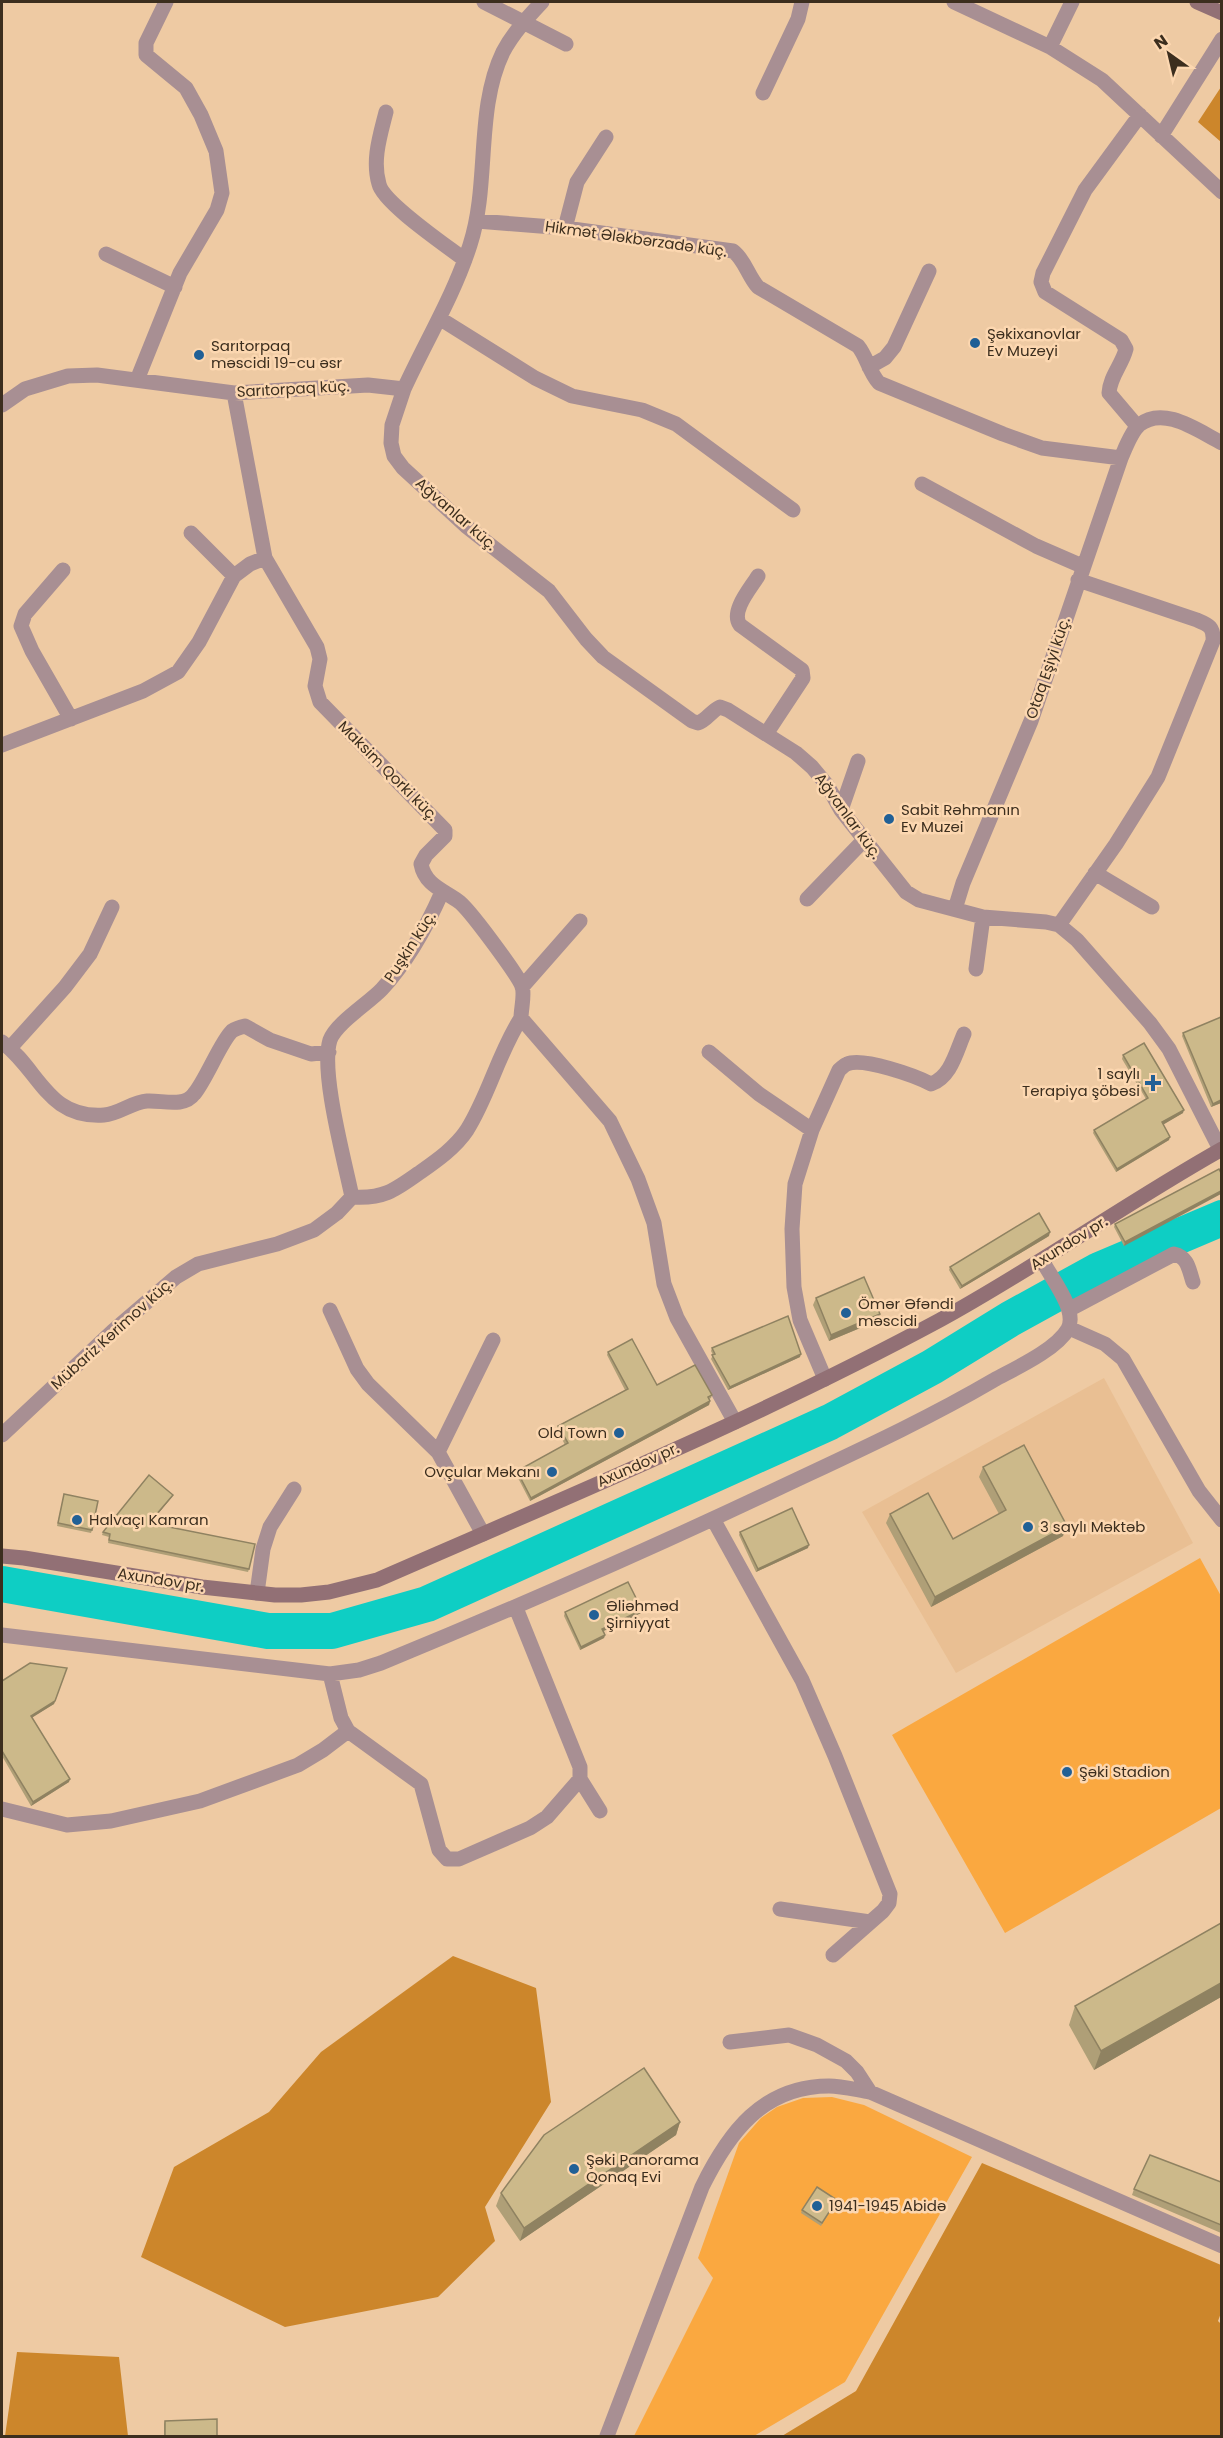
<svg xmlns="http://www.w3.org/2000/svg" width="1223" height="2438" font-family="Poppins,sans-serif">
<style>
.built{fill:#e9bf93}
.green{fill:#faa840}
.forest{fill:#cc862b}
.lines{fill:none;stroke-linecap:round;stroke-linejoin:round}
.river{stroke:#0ecec4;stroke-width:36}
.street{stroke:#a88f93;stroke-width:15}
.secondary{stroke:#927075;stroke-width:15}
.wall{fill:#af9f77}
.shaded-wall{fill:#8f8261}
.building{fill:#ccb98a;stroke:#8f8261;stroke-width:1.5}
.poi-dot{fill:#216096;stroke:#fcd7b0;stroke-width:2}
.labels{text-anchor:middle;stroke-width:5;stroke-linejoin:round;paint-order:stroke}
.street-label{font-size:15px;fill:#3c2e1e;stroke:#fcd7b0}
.poi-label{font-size:15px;fill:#3c2e1e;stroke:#fcd7b0;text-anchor:start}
</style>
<rect width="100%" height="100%" fill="#eecaa3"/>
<path class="built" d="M1104,1378L1193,1543L956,1673L862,1512Z"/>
<path class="green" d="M1200,1558L1221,1596V1808L1005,1933L892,1735Z
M832,2097L864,2105L972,2157L845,2382L754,2436H634L713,2278L698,2258L739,2143L761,2118L777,2107L803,2098Z"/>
<path class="forest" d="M1221,87V142L1198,122Z
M453,1956L536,1988L551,2102L485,2207L495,2241L438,2297L285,2327L141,2257L174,2167L269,2112L321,2052Z
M982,2163L1221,2265V2313L1218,2321L1222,2325L1221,2436H782L856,2391Z
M17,2352L119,2357L128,2436H5Z"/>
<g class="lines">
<path class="river" d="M2,1584L268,1631H332L427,1604L830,1422L932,1367L1010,1319L1099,1270L1222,1218"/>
<path class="street" d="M484,2L566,44
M954,2L1050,47L1102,80L1222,192
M1050,47L1072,2
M763,93L798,19L802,2
M386,112C380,136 372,160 379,184C383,203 447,246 465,260
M1161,136L1222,39
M477,221L565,228L733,251C745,260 748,276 758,287L858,346C867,357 869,372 879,383L1003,434L1042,448L1121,458
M565,228L577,182L606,137
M106,254L175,287
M439,318L535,378L572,396L642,410L676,424L793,510
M869,367L885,358L894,347L929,271
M137,380L180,273L217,210L222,193L216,151L201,115L186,88L146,55V43L166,2
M404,389L392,425L391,443L394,456L403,468L466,526L549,591L586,639L603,657L692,721L698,723C707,720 711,711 720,707L728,710L796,753L812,767L827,785L841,810L906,892L919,900L983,917L1046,922L1059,925L1077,940L1150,1023L1169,1049L1220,1149
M234,393L265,558L317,647L320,659L315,686L320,702L445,830V836L426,855L421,864C425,885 443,890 458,901C468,907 517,974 522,986C525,994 521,1009 521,1018L610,1121L638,1179L654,1223L664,1284L677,1318L735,1422
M2,405L25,389L68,376L97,375L234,393L368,385L404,389C426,341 454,295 470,245C490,184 475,110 503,52C513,33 528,17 542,2
M1137,426L1109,393C1110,376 1122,365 1126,349L1121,340L1045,292L1041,282L1043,273L1085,190L1140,115
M922,484L1036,546L1082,566
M191,533L234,576
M63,570L25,614L21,626L32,651L71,719
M758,576C751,588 730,611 740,625L802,670L803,678L766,734
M2,745L143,691L178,672L199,642L234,576L250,564L265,558
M841,810L858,761
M1095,873L1152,907
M807,899L864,840
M955,909L963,883L1031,721L1121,458C1125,449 1131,432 1139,425C1164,405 1198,431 1222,443
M1059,925L1116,844L1158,777L1213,641C1214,627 1209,625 1197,620L1078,580
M976,969L983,917
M522,987L580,921
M2,1042C39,1069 47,1119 104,1115C119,1114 132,1102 147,1101C162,1100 184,1108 194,1094C206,1080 221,1041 232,1031C235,1029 241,1027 245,1026L270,1040L311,1054L329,1052
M10,1048L65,987L90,954L112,907
M709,1052L759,1094L812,1130
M352,1197C345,1162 320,1072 330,1040C336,1023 369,1003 382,989C407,962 427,926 442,892
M1070,1309L1174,1254C1188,1257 1189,1270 1193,1282
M330,1310L357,1369L368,1384L438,1452L483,1534
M1069,1328L1105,1344L1123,1359L1199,1491L1222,1520
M825,1379L800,1320L794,1287L792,1229L795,1184L812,1130L839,1070C842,1068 844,1065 847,1064C863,1057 916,1076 931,1084C951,1077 956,1052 964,1034
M2,1435L113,1331L176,1277L198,1264L277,1244L314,1230L337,1213L352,1197C383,1199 394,1191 419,1173C436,1161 455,1148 467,1130C489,1095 498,1054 521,1018
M438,1452L493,1340
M713,1519L802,1680L835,1756L890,1894L889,1903L883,1911L833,1955
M257,1593L263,1549L270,1527L294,1489
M2,1635L330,1674L359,1670L381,1663C515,1608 648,1550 779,1488C851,1454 924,1421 994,1380C1014,1369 1056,1350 1068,1329C1078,1310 1051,1278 1042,1260
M330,1674L341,1718L348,1731L421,1784L439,1850L447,1859H459L530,1828L547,1817L580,1779V1767L516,1608
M580,1779L600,1811
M2,1809L67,1825L111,1821L200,1801L298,1765L323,1750L348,1731
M780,1909L870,1922
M730,2042L789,2035L817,2045L846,2061L857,2072L870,2092
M607,2436L702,2187C728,2134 762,2086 829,2086C842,2086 857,2090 870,2092L1222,2246"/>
<path class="secondary" d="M1197,2L1222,13
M2,1556L24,1558L202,1587L275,1595H301L329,1592L377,1580C567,1497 758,1418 940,1320C1037,1267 1126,1203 1222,1149"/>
</g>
<path class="wall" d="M1183,1033L1221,1103L1211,1107L1182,1036Z
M1123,1055L1183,1113L1163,1124L1169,1140L1116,1172L1093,1133L1094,1130L1146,1099L1122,1059Z
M1221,1173L1124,1246L1114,1227L1115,1224Z
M1049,1236L960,1289L949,1270L950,1267Z
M816,1298L877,1321L829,1341L813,1305Z
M712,1348L800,1357L728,1390L711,1359L713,1355L711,1351Z
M608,1352L657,1385L712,1395L711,1398L709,1399L710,1401L709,1405L530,1501L516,1474L517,1471L565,1445L557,1429L558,1426L625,1390L607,1355Z
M983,1467L1063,1536L931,1607L886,1523L890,1514L953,1539L999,1514L979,1477Z
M64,1494L92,1530L91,1533L57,1526Z
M173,1495L171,1498L150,1523L249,1569L248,1572L108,1543L109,1537L102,1535L103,1532Z
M740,1532L808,1548L756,1572L739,1535Z
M565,1612L641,1613L604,1631L605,1635L604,1638L580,1650L564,1616Z
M67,1668L54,1704L32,1717L69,1782L31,1806L2,1756V1681Z
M1221,1923V1997L1094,2070L1069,2025L1075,2006Z
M680,2122L676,2135L520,2241L496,2206L501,2193Z
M1221,2182V2233L1132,2195L1134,2189Z
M837,2200L821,2226L801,2213L802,2210Z
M165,2421L217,2436H164V2424Z"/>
<path class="shaded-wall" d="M1221,1100V1103L1211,1107L1213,1104Z
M1184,1110L1183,1113L1161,1126L1162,1122Z
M1170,1137L1169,1140L1116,1172L1117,1169Z
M1221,1191V1194L1124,1246L1125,1242Z
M1050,1232L1049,1236L960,1289L962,1286Z
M880,1314L877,1321L829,1341L831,1335Z
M801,1354L800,1357L728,1390L730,1387Z
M710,1401L709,1405L530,1501L531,1498Z
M173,1495L171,1498L148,1526L149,1523Z
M1067,1526L1063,1536L931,1607L935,1597Z
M809,1545L808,1548L756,1572L758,1569Z
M642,1610L641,1613L601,1632L602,1629Z
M605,1635L604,1638L580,1650L581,1647Z
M55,1701L54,1704L30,1719L31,1716Z
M70,1779L69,1782L31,1806L33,1802Z
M1221,1983V1997L1094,2070L1101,2051Z
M680,2122L676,2135L520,2241L524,2228Z"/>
<path class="building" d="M1221,1017V1100L1213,1104L1183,1033Z
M1144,1043L1184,1110L1162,1122L1170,1137L1117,1169L1094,1130L1148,1098L1123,1055Z
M1219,1169L1221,1173V1191L1125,1242L1115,1224Z
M1039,1213L1050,1232L962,1286L950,1267Z
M864,1277L880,1314L831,1335L816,1298Z
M788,1316L801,1354L730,1387L712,1355L715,1354L712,1348Z
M632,1339L657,1385L695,1365L712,1395L708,1397L710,1401L531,1498L517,1471L568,1443L558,1426L628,1389L608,1352Z
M1024,1445L1067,1526L935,1597L890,1514L928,1493L953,1539L1006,1510L983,1467Z
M149,1475L173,1495L149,1523L255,1544L249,1569L109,1540L110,1534L103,1532Z
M64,1494L98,1501L92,1530L58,1523Z
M792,1508L809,1545L758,1569L740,1532Z
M628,1582L642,1610L602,1629L605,1635L581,1647L565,1612Z
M30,1663L67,1668L55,1701L31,1716L70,1779L33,1802L2,1751V1681Z
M1221,1923V1983L1101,2051L1075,2006Z
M644,2068L680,2122L524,2228L501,2193L544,2135Z
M1150,2155L1221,2182V2225L1134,2189Z
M817,2187L837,2200L822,2223L802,2210Z
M217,2419V2436H165V2421Z"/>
<g class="poi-dot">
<circle cx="975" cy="343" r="6"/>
<circle cx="199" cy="355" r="6"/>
<circle cx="889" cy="819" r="6"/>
<path d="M1150 1074h6v6h6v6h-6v6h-6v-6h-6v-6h6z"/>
<circle cx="846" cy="1313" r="6"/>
<circle cx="619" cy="1433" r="6"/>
<circle cx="552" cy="1472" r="6"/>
<circle cx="77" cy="1520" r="6"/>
<circle cx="1028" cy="1527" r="6"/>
<circle cx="594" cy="1615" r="6"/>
<circle cx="1067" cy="1772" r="6"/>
<circle cx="574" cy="2169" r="6"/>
<circle cx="817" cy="2206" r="6"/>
</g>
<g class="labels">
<g class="street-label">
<text transform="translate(636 239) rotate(8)" y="5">Hikmət Ələkbərzadə küç.</text>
<text transform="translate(293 389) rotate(-3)" y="5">Sarıtorpaq küç.</text>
<text transform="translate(456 514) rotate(41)" y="5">Ağvanlar küç.</text>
<text transform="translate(1048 668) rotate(-71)" y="5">Otaq Eşiyi küç.</text>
<text transform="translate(388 771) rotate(45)" y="5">Maksim Qorki küç.</text>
<text transform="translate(848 816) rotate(54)" y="5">Ağvanlar küç.</text>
<text transform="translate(410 947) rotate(-57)" y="5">Puşkin küç.</text>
<text transform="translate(1069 1243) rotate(-32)" y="5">Axundov pr.</text>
<text transform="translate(112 1334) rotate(-42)" y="5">Mübariz Kərimov küç.</text>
<text transform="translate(638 1465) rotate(-24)" y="5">Axundov pr.</text>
<text transform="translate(161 1580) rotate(9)" y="5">Axundov pr.</text>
</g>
<g class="poi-label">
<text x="987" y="339">Şəkixanovlar<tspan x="987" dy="17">Ev Muzeyi</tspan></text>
<text x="211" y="351">Sarıtorpaq<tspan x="211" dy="17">məscidi 19-cu əsr</tspan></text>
<text x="901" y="815">Sabit Rəhmanın<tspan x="901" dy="17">Ev Muzei</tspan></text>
<text x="1140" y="1079" text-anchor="end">1 saylı<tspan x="1140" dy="17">Terapiya şöbəsi</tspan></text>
<text x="858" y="1309">Ömər Əfəndi<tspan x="858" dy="17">məscidi</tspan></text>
<text x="607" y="1438" text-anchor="end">Old Town</text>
<text x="540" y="1477" text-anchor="end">Ovçular Məkanı</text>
<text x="89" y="1525">Halvaçı Kamran</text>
<text x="1040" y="1532">3 saylı Məktəb</text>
<text x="606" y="1611">Əliəhməd<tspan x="606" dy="17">Şirniyyat</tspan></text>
<text x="1079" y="1777">Şəki Stadion</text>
<text x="586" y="2165">Şəki Panorama<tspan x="586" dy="17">Qonaq Evi</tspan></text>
<text x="829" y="2211">1941-1945 Abidə</text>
</g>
</g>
<rect width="1223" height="2438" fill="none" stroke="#3c2e1e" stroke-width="6"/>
<g transform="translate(1169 54) rotate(326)" stroke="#fcd7b0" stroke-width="4.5" paint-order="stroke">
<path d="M0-4.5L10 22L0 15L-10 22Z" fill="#3c2e1e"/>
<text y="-9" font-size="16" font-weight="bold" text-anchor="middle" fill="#3c2e1e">N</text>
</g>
</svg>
